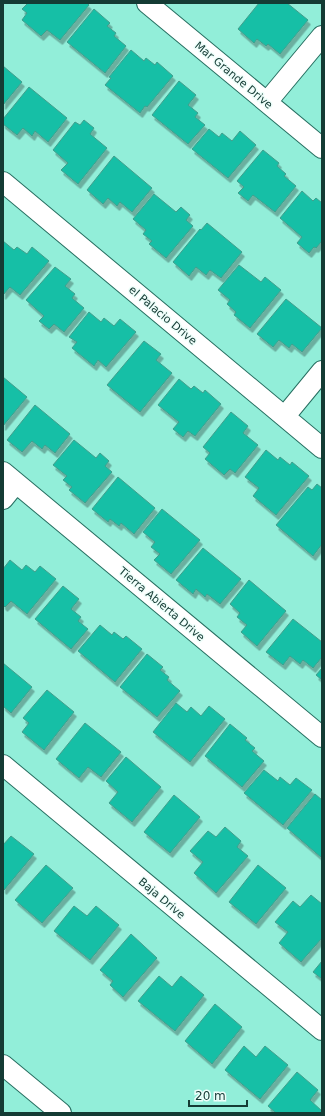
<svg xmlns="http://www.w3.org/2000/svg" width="325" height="1116" font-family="'DejaVu Sans',sans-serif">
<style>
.building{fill:#19bfa6;stroke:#409e8c;filter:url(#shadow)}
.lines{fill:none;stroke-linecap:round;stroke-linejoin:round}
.minor-casing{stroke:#276f61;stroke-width:22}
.minor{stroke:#fff;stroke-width:20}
.labels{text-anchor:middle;stroke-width:3;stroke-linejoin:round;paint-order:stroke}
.street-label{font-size:11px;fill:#143b34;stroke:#eefefa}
</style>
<defs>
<filter id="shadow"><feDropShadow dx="2.5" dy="4.5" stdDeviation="0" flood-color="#0004"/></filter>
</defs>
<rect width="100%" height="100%" fill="#92eed9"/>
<path class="building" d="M28,3H87L89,5L60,40L47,30L41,36L22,20L27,13L22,9Z
M259,3H287L308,20L280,54L268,44L266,46L257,39L254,43L238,29Z
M94,9L110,23L107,26L116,33L114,36L126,46L105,73L67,42Z
M131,50L144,61L146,58L155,65L157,62L173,76L147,107L145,106L140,113L105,85L111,78L109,77Z
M3,66L22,82L3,105Z
M179,81L196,95L188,105L198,113L195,117L205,125L188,144L152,115Z
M29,87L67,118L48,142L35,131L32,136L23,128L17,135L3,124V119Z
M84,120L94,128L90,134L107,148L78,184L61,170L68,163L53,150L75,122L80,125Z
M209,129L219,137L222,133L232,141L240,131L256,145L228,178L192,149Z
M263,150L279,163L277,166L286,174L284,176L296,186L275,212L253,195L248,201L238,193L244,187L237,181Z
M114,156L152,188L132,212L120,202L117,206L108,198L103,204L87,190Z
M302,191L313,201L316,198L322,203V241L316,248L314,247L309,253L297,243L302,237L280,218Z
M154,194L176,212L181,207L190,215L186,220L193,226L166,258L149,244L152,241L143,234L146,230L133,219Z
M207,223L242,252L221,278L210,270L206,275L196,267L189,276L173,262L200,229L201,230Z
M3,241L14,250L17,247L27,254L32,247L49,261L20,295L10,287L3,295Z
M239,265L261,282L265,277L281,290L250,328L234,315L236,312L227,304L230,300L218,290Z
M55,267L71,279L65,286L75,294L72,298L84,308L64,332L54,324L49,329L39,321L44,316L26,300Z
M286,299L322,328L302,352L292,344L289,348L279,340L273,347L257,334Z
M89,312L101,322L104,318L114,326L120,319L136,332L106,367L98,360L94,366L72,348L77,342L69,337Z
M144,341L161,354L156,360L172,373L140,412L107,385Z
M3,377L27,397L3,426Z
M179,379L191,389L194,386L203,393L205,390L221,404L195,436L188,431L183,437L173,429L179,422L158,405Z
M35,405L70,434L55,453L45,445L42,449L32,441L22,452L7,440Z
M231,412L248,426L243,433L258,445L235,473L230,469L224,475L205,459L210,453L203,447Z
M74,440L96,458L100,453L109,461L105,466L112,472L85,503L69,490L72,487L63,480L67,476L53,465Z
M266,450L278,460L280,457L290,465L292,462L309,476L276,515L253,496L259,488L245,477Z
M118,477L155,508L134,534L121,523L119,526L110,519L108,522L92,509Z
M317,484L322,488V544L313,556L276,525L308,487L312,490Z
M162,509L200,540L171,574L154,560L160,554L151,547L155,542L143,532Z
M203,548L241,579L220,604L207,594L205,597L196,589L193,594L176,580Z
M10,560L22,570L26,565L35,572L40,566L56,579L27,614L11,601L5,607L3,605V569Z
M249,580L286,611L257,646L241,632L247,625L237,617L240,613L230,604Z
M63,586L79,599L71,609L81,617L78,621L88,629L71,649L35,619Z
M293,619L322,642V657L313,668L303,660L300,664L290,656L283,665L266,652Z
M100,625L112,635L114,632L123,639L126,636L142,649L115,682L78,651Z
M147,654L163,667L160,670L169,677L167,680L180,691L157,717L120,687Z
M3,663L32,687L11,713L3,706Z
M322,668V680L316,675Z
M47,690L74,712L44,750L22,732L29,723L23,718Z
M176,703L187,712L191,707L201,716L209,706L225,719L190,762L153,732Z
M85,723L121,752L101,777L88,767L79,778L56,759Z
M230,724L247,738L245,740L255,748L252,751L264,761L242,787L205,756Z
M126,757L161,787L132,822L109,803L118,792L106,781Z
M264,770L278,781L280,777L290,785L296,778L312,790L283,825L244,793Z
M315,794L322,800V858L287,828Z
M174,795L200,817L170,853L144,832Z
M225,827L241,841L237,847L248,856L216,893L194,873L203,862L190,851L208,831L216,837Z
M11,836L34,854L4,890L3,889V845Z
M46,865L73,888L42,923L15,900Z
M258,865L286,888L256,924L229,902Z
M311,895L322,904V938L301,962L279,943L288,932L275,922L293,901L300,907Z
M74,906L87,916L96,906L119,925L90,960L54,931Z
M131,934L157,958L123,997L110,985L113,981L100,970Z
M322,961V979L313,972Z
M159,976L172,987L181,976L204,995L175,1031L138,1001Z
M215,1004L242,1027L212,1064L185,1041Z
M244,1046L256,1057L265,1046L288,1065L260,1099L225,1070Z
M297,1072L318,1090L310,1100L322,1111V1113H276L268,1106Z"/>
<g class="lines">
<g class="minor-casing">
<path id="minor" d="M147,3L322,148
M267,102L322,36
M3,182L322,448
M285,416L322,371
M3,472L322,737
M3,499L16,483
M3,765L322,1030
M3,1065L61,1113"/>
</g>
<use href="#minor" class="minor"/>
</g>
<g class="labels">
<g class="street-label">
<text transform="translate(234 75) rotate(40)" y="4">Mar Grande Drive</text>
<text transform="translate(163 315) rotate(40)" y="4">el Palacio Drive</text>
<text transform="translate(162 604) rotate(40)" y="4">Tierra Abierta Drive</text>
<text transform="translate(162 898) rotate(40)" y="4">Baja Drive</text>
</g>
</g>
<rect width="325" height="1116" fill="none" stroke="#143b34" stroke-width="8"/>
<path d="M189 1100v6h58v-6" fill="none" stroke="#143b34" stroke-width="2"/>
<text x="195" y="1100" font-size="12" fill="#143b34" stroke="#eefefa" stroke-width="3" paint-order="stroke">20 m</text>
</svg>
